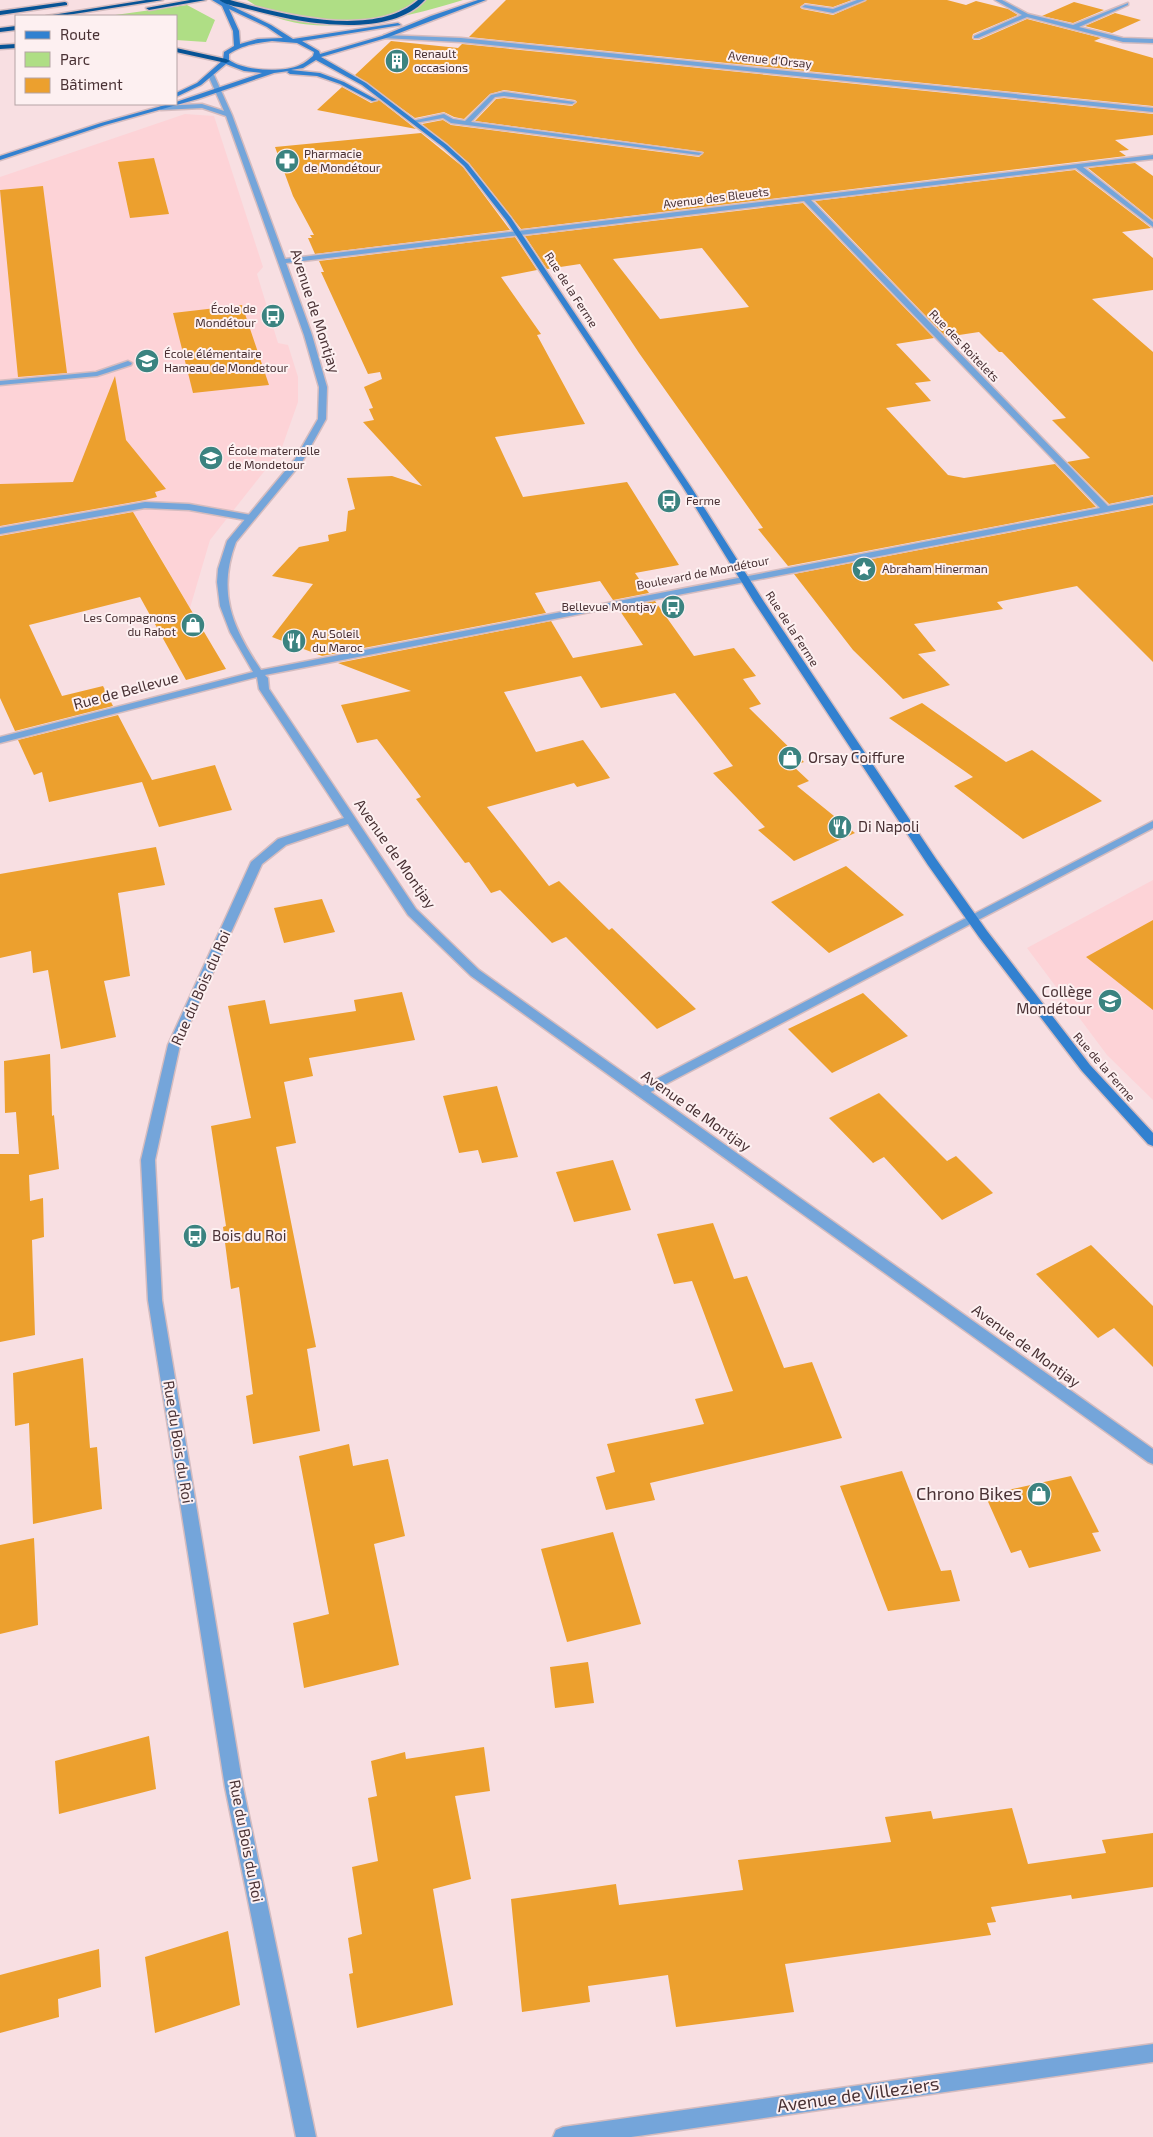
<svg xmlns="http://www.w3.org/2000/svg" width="1153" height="2137" font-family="'Exo 2',sans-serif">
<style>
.built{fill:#fdd3d7}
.green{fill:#afde85}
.building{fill:#eca02e;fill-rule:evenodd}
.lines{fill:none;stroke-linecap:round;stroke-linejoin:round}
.lane-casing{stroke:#d5bcbf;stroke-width:3}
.street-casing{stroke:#d5bcbf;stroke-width:3}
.secondary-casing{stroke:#d5bcbf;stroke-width:3}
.highway-casing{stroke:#d5bcbf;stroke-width:3}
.lane{fill:#74a5da;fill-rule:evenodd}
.street{fill:#74a5da;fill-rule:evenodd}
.secondary{fill:#3281d0;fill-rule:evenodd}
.highway{fill:#065395;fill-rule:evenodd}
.labels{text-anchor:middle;stroke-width:4;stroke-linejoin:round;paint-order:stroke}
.far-poi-label{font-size:12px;fill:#493134;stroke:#fdf0f1;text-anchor:start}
.far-street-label{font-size:12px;fill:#493134;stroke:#fdf0f1}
.street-label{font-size:15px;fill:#493134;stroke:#fdf0f1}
.poi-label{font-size:15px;fill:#493134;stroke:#fdf0f1;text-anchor:start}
.near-poi-label{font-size:18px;fill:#493134;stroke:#fdf0f1;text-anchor:end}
.near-street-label{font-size:18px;fill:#493134;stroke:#fdf0f1}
</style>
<rect width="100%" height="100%" fill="#f8dfe2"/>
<path class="built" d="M185,114L214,116L263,267L257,274L278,343L288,345L298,377V402L281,450L210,540L190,608L139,521L0,552V177Z
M1153,880V1100L1107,1055L1027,948Z"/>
<path class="green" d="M247,0H463C411,16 337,35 284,20C271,16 258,7 247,0Z
M187,5L215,20L206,42L176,40V16H108Z"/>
<path class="building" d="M506,0H852L833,7L805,3L800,7L802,9L833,15L867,0H947L966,5L976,1L1008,9L1018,15L973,34L972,38L974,40H979L1027,19L1101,38L1094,41L1153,58V106L469,37Z
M1074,2L1104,10L1073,23L1042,16Z
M1115,13L1141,20L1112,33L1085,26Z
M391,41L458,48L462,44L1153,114V135L1115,140L1129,150L1119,151L1126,156L521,229L469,163L422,124L443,120L451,125L699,157L704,152L475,121L496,99L504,98L572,106L577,102L575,100L504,90L490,94L464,119L454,117L444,112L415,118L355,75Z
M342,87L371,103L379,100L416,129L317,110Z
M421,133L463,167L510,230L315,254L308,238H312L310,235H314L293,196L275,147Z
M154,158L169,214L130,218L118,162Z
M1135,163L1153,176V220L1088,168Z
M1075,170L1151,228L1122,232L1153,258V290L1092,299L1153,352V495L1109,504L1067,462L1090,458L1052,420L1066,418L1002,352H999L979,332L946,337L815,201Z
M43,186L67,373L18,377L0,190Z
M803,203L934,338L896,344L931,381L915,383L931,401L886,408L948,475L964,478L1055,464L1096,507L788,566L758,529L763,528L639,353L580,264L547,269L525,236ZM702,248L749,307L660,319L613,259Z
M515,237L537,270L501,277L541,334L537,335L585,424L495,437L523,497L627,482L679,565L635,573L649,593L613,600L600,581L535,593L546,613L322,656L272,637L313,584L272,576L299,547L329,541L328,535L346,531L348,511L355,509L347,478L392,476L422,486L363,422L374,420L369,409L373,408L364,387L382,379L380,372L368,374L321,272H324L319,261Z
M242,305L269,385L193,393L173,313Z
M115,376L126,440L166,489L155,492L157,497L145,500L0,526V484L73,482Z
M1153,505V662L1077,586L997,602L1003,609L914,624L936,651L918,654L950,685L903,699L853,650L794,574Z
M133,512L226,669L186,680L140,597L29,625L62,696L103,686L113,706L15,731L0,698V536Z
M655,601L694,656L734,648L756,676L743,679L761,704L749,708L804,762L793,766L809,781L797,786L855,833L794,861L758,830L765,827L713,773L733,766L675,693L601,708L581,676L504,692L536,752L583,740L610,778L577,787L574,783L487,807L549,886L559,881L609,930L612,928L696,1009L657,1029L566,937L552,943L500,890L491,893L469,862L465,863L416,799L421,797L377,739L357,743L341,705L411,691L338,663L551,621L573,658L643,645L618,608Z
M922,703L1006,762L1032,750L1102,801L1023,839L954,786L973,777L889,718Z
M118,715L152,780L215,765L232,810L159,827L142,782L49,802L42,772L34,775L18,740Z
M156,847L165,885L118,893L130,976L104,981L116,1037L61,1049L48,970L33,973L31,951L0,958V874Z
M846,866L904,915L829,953L771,902Z
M322,899L335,932L284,943L274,908Z
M1153,920V1010L1086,957Z
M402,992L415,1040L309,1058L313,1076L284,1082L296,1143L276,1147L316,1347L307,1349L320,1431L253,1444L246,1396L253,1394L239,1287L231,1289L223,1227L226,1226L211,1126L251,1118L228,1006L265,1000L270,1024L356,1011L354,1000Z
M863,993L908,1036L832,1073L788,1029Z
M50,1054L52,1116L54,1115L59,1169L29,1175L30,1201L43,1198L44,1237L32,1240L35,1335L0,1342V1154H19L16,1112L5,1113L4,1061Z
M497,1086L518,1157L482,1163L478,1150L459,1153L443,1096Z
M879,1093L947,1161L956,1156L993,1193L942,1220L884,1157L873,1163L829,1118Z
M613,1160L631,1210L574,1222L556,1172Z
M713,1223L734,1279L747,1276L784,1368L812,1362L842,1438L650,1483L655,1500L606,1510L596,1477L615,1472L607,1444L704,1424L695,1399L733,1391L692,1281L674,1284L657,1234Z
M1091,1245L1153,1306V1367L1114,1328L1098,1338L1036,1274Z
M83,1358L90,1448L97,1447L102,1509L33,1524L29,1423L15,1426L13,1373Z
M349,1444L353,1466L388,1459L405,1536L374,1544L399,1665L304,1688L293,1623L329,1614L299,1456Z
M902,1471L941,1571L951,1570L960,1601L888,1611L840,1486Z
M1071,1476L1099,1532L1092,1533L1101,1551L1029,1568L1021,1550L1011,1553L985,1495Z
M613,1532L641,1624L567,1642L541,1549Z
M34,1538L38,1625L0,1634V1545Z
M588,1662L594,1703L555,1708L550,1667Z
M149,1736L156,1789L59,1814L55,1761Z
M484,1747L490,1791L455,1796L471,1879L433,1889L453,2005L357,2028L349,1974L353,1973L348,1938L362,1934L352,1867L378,1861L368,1798L377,1796L371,1761L405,1752L406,1759Z
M1012,1808L1028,1864L1106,1853L1102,1840L1153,1833V1887L1072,1899L1071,1895L991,1907L996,1922L987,1923L991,1935L785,1964L794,2012L676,2027L668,1975L588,1986L590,2002L522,2012L511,1899L616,1884L619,1905L743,1890L738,1860L891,1842L885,1817L931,1811L933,1819Z
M228,1931L240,2005L155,2033L145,1957Z
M99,1949L101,1987L58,1999L59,2017L0,2033V1975Z"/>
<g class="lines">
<g class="lane-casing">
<path id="lane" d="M504,92L575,102L572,104L504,96L495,97L471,122L702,153L699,155L451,123L443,118L415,123L412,121L444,114L453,119L465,121L491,95Z
M145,502L189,504L251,515L255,518L251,521L189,510L145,508L0,534V528Z
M1153,821V828L645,1095H637L635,1092L637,1089Z"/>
</g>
<g class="street-casing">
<path id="street" d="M857,0H865L833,13L802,7L805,5L833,9Z
M995,0H1002L1028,14L1073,25L1128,3V5L1079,27L1123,38L1153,39V43L1123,42L1027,17L978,38H974V36L1022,15Z
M384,35L461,38L1153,108V112L461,42L382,38Z
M211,73L214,75L232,115L285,259L1153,155V159L1083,167L1153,222V227L1076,168L811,200L1108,506L1153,497V503L265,675L268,678L269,689L416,909L479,970L1153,1449V1464L1148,1462L471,976L408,915L348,824L286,845L262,864L180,1045L155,1160L162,1300L243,1787L316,2137H296L225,1787L148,1300L141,1160L168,1045L251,862L278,839L344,818L259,689L257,677L0,743V737L253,672L230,632L220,606L217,582L218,569L227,541L295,459L318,419L319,387L304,335L226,116L202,108L161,110L158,108L161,106L202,104L224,111L208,75ZM804,201L1100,508L261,670C232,627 217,592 236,542L302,462L326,419L327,387L312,335L286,263Z
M128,361L132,363L131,365L97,376L0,385V381L96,372Z
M1153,2044V2062L631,2137H553L556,2130L563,2127Z"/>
</g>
<g class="secondary-casing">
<path id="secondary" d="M212,0H219L271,25L293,39L398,23L401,25L302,41L319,51L320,54L382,36L431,16L478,0H486L386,38L321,57L366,83L447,145L468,164L511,218L691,487L764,602L936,859L987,931L1090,1065L1153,1133V1146L1148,1144L1082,1071L979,937L928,865L754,602L683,487L506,220L464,166L443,147L362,85L316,60L303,68L291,70L320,73L344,82L377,100L372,101L340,84L317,76L290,74L287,72L289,71L274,73L198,99L105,125L0,160V156L101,123L169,104H176V102L262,73L244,71L226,64L201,85L176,97V93L197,83L223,60L224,52L234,46L233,31L222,6ZM229,9L267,27L283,38L258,39L240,44L239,31ZM272,41L297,43L314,52L313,56C309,59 305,63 300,65C283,73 244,71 229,60V54C242,45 256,43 272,41Z"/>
</g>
<g class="highway-casing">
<path id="highway" d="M146,0H163L61,16H46Z
M190,0H206L149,10L146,8Z
M219,0H230C281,14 373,39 418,0H425C389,40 298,23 252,10C241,7 227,6 219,0Z
M65,2L67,3V5L0,15V11Z
M16,26V30L0,32V28Z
M16,44V48L0,49V45Z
M176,48L226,59L230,61L226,63L176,52Z"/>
</g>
<use href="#lane" class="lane"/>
<use href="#street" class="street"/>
<use href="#secondary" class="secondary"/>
<use href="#highway" class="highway"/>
</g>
<defs>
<g id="building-disc" transform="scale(1.25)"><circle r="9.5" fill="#3b8380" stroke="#fdf0f1"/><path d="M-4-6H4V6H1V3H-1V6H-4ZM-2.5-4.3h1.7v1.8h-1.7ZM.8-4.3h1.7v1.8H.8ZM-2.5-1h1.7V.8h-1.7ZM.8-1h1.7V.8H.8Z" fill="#fff"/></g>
<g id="pharmacy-disc" transform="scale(1.25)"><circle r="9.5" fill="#3b8380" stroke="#fdf0f1"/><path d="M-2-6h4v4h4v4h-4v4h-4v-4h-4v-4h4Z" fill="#fff"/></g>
<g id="bus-disc" transform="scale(1.25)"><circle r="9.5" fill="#3b8380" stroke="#fdf0f1"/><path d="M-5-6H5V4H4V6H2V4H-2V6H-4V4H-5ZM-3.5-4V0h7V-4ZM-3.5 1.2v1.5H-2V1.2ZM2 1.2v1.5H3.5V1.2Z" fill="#fff"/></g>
<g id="school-disc" transform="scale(1.25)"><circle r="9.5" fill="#3b8380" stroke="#fdf0f1"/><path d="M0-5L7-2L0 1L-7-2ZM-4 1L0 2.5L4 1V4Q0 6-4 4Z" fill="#fff"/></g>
<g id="sight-disc" transform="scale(1.25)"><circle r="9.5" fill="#3b8380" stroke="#fdf0f1"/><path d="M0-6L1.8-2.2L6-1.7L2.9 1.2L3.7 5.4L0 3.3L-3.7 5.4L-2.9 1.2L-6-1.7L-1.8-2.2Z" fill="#fff"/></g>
<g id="shop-disc" transform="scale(1.25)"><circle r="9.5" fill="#3b8380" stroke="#fdf0f1"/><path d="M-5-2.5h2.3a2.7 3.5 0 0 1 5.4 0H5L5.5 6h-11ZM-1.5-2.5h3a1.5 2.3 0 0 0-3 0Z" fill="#fff"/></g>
<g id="restaurant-disc" transform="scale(1.25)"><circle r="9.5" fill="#3b8380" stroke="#fdf0f1"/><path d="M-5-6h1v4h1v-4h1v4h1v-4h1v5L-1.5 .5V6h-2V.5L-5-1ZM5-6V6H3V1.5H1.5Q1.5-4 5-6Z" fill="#fff"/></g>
</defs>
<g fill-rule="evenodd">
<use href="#building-disc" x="397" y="61"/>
<use href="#pharmacy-disc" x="287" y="161"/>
<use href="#bus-disc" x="273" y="316"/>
<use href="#school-disc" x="147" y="361"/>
<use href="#school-disc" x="211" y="458"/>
<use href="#bus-disc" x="669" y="501"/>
<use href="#sight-disc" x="864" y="569"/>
<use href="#bus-disc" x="673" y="607"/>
<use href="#shop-disc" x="193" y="625"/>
<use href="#restaurant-disc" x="294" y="641"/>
<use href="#shop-disc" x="790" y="758"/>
<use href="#restaurant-disc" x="840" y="827"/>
<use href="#school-disc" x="1110" y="1001"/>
<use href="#bus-disc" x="195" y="1236"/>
<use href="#shop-disc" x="1039" y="1494"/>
</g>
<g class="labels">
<g class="far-poi-label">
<text x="414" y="58">Renault<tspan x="414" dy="14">occasions</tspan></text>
<text x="304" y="158">Pharmacie<tspan x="304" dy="14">de Mondétour</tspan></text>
<text x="256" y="313" text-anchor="end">École de<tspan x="256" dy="14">Mondétour</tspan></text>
<text x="164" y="358">École élémentaire<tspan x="164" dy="14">Hameau de Mondetour</tspan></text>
<text x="228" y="455">École maternelle<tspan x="228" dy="14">de Mondetour</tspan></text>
<text x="686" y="505">Ferme</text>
<text x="882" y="573">Abraham Hinerman</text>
<text x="656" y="611" text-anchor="end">Bellevue Montjay</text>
<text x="176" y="622" text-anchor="end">Les Compagnons<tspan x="176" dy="14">du Rabot</tspan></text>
<text x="312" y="638">Au Soleil<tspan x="312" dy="14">du Maroc</tspan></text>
</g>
<g class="far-street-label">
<text transform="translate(770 60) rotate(6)" y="4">Avenue d'Orsay</text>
<text transform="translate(716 198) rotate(-7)" y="4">Avenue des Bleuets</text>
<text transform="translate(571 290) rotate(57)" y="4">Rue de la Ferme</text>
<text transform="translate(964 346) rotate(46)" y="4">Rue des Roitelets</text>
<text transform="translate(703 573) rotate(-11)" y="4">Boulevard de Mondétour</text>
<text transform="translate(792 629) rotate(57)" y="4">Rue de la Ferme</text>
<text transform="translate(1104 1067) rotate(49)" y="4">Rue de la Ferme</text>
</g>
<g class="street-label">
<text transform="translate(315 311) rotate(72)" y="5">Avenue de Montjay</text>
<text transform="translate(126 691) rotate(-15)" y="5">Rue de Bellevue</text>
<text transform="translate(395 854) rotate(55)" y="5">Avenue de Montjay</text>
<text transform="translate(201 988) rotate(-66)" y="5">Rue du Bois du Roi</text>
<text transform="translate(696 1111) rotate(35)" y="5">Avenue de Montjay</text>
<text transform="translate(1026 1346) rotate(36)" y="5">Avenue de Montjay</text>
<text transform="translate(178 1442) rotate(81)" y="5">Rue du Bois du Roi</text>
<text transform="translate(246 1841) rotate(79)" y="5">Rue du Bois du Roi</text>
</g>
<g class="poi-label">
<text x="808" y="763">Orsay Coiffure</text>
<text x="858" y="832">Di Napoli</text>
<text x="1092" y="997" text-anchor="end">Collège<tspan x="1092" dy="17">Mondétour</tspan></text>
<text x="212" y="1241">Bois du Roi</text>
</g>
<g class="near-poi-label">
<text x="1022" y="1500">Chrono Bikes</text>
</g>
<g class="near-street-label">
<text transform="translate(858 2095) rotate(-8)" y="6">Avenue de Villeziers</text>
</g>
</g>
<rect x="15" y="15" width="162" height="90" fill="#fdf0f1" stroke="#b5a4a5"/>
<rect x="25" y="31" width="25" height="8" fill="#3281d0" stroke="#b5a4a5"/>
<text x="60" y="40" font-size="15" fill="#493134">Route</text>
<rect x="25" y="52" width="25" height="15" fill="#afde85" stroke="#b5a4a5"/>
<text x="60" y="65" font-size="15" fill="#493134">Parc</text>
<rect x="25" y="78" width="25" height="15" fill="#eca02e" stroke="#b5a4a5"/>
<text x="60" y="90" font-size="15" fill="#493134">Bâtiment</text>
</svg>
